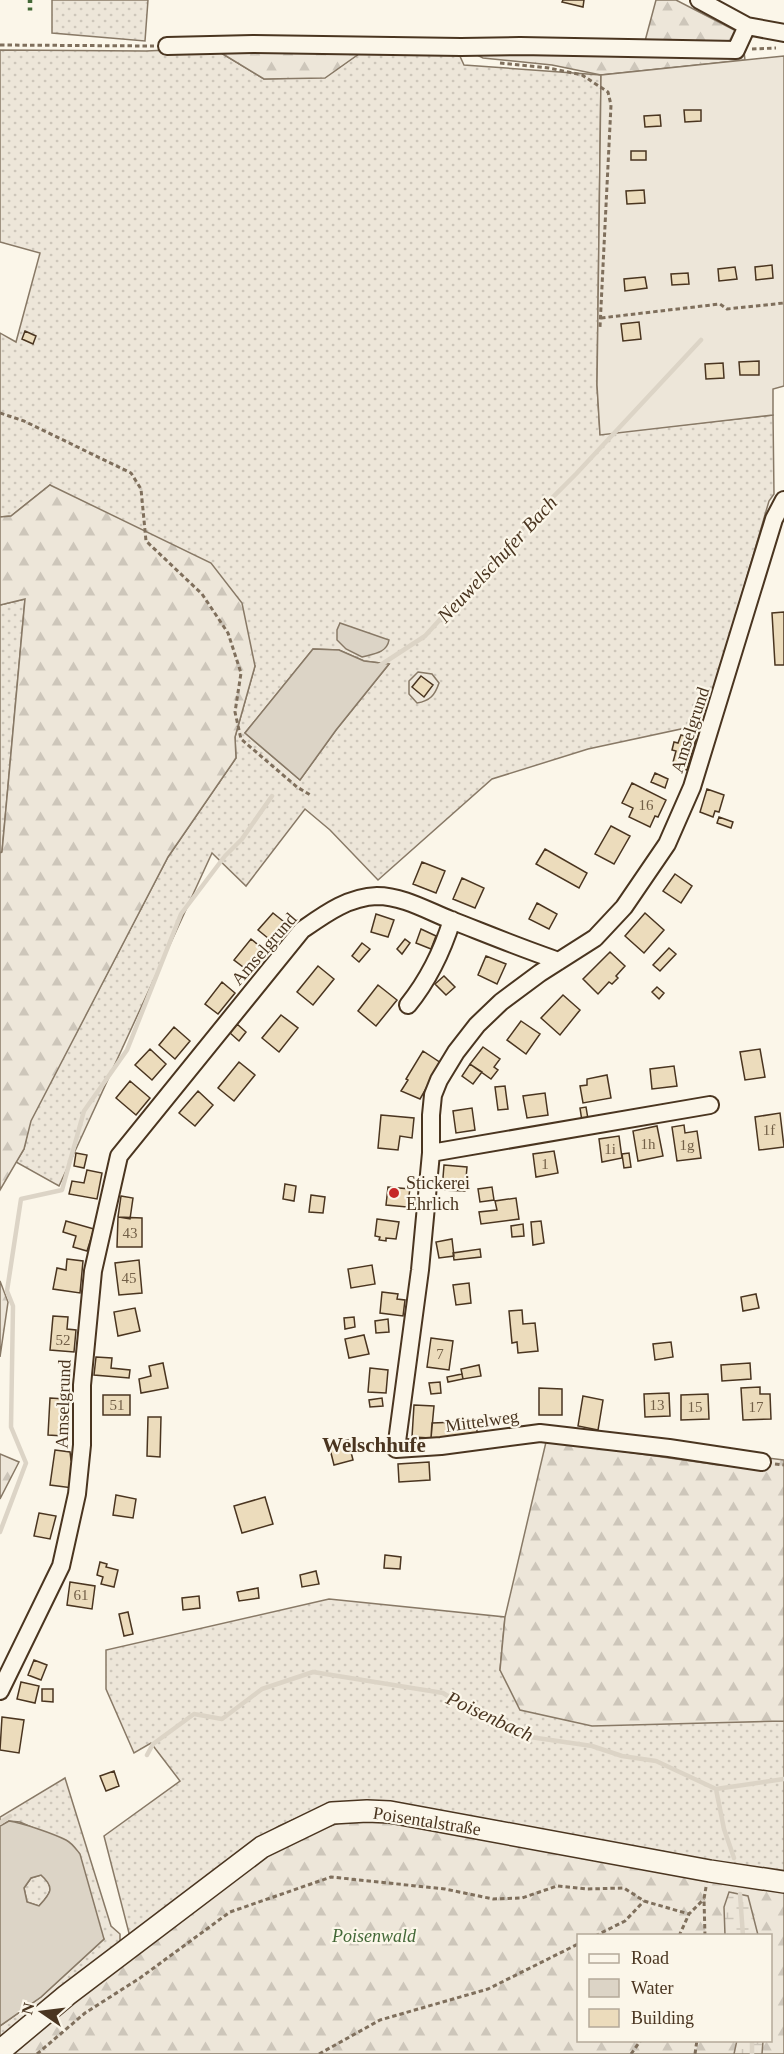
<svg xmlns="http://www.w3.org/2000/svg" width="784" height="2054" font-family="'Times New Roman',serif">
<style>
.grass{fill:url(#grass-dots);stroke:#887966;stroke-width:1.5;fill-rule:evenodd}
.forest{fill:url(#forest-firs);stroke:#887966;stroke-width:1.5;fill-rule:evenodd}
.wetland{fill:url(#wetland-marsh);stroke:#887966;stroke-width:1.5}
.garden{fill:#ede6d9;stroke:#887966;stroke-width:1.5}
.water{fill:#dcd4c6;stroke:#887966;stroke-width:1.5;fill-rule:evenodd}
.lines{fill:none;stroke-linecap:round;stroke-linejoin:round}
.stream{stroke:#dcd4c6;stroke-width:4.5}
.building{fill:#ecdcbc;stroke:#4a3520;stroke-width:1.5}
.minor-casing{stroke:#4a3520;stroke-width:20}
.major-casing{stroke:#4a3520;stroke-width:24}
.path{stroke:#7f6f5c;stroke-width:3;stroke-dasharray:4.5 3;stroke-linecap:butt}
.minor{stroke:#fbf6e9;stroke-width:16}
.major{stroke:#fbf6e9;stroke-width:21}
.hedge{stroke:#436837;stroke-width:4.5;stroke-dasharray:3 4.5;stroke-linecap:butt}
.poi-dot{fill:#c62828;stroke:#fbf6e9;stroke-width:2}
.labels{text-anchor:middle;stroke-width:4.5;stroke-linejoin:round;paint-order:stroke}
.number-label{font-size:15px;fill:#725f47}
.street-label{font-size:18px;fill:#4a3520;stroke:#fbf6e9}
.poi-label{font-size:18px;fill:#4a3520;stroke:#fbf6e9;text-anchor:start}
.park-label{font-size:18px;font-style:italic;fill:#436837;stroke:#fbf6e9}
.water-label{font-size:20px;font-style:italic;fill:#4a3520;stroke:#fbf6e9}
.quarter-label{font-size:21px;font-weight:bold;fill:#4a3520;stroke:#fbf6e9}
</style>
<defs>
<pattern id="grass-dots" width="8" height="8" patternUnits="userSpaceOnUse" patternTransform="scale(1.5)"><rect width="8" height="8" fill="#ede6d9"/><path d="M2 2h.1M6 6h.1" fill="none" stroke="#cdc6ba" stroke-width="1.8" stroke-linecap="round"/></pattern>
<pattern id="forest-firs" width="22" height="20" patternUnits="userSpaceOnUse" patternTransform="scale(1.5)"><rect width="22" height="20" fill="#ede6d9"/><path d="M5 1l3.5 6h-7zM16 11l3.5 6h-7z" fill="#cdc6ba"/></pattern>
<pattern id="wetland-marsh" width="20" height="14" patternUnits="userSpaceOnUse" patternTransform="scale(1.5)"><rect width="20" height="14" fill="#ede6d9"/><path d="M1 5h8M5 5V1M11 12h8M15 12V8" fill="none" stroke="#cdc6ba"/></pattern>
</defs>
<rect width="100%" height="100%" fill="#fbf6e9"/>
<path class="grass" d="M52,0H148L145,41L52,33Z
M213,48L264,79L325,77L363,51L458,52L464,65L601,75L597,385L600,434L773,415L774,494L769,501L704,724L588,749L492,779L378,880L330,830L305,809L246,886L212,853L59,1186L16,1162L24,1149L30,1121L168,857L236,758L235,737L255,666L50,485L11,516L0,517V333L16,342L40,253L0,242V50L146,51ZM313,649L339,650L364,661L389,664L336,730L300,780L245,733Z
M25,599L2,852L0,853V605Z
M329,1599L505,1617L500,1670L704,1722L784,1721V1876L329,1804L279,1826L233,1856L130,1937L104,1836L180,1781L151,1743L134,1753L106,1689V1650Z
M65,1778L111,1926L120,1934V1942L0,2041V2026L41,1997L104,1939L43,1832L20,1822L9,1821L0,1826V1817Z
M41,1875C56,1888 50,1894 39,1906L27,1902L24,1888L31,1878Z"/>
<path class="forest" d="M656,0H676L742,34L745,60L601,75L552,65L483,58L471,52L645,41Z
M213,48L363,51L325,78L264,79Z
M50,485L211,563L242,603L255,666L235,737L236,758L168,857L31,1121L24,1149L0,1190V853L2,852L25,599L0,605V517L11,516Z
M418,672L432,674L439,683C435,695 430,701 417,703L409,694V681Z
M0,1281L8,1302L0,1357Z
M546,1442L563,1443L719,1465L754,1467L768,1458L784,1460V1721L592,1726L520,1710L500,1670L505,1617Z
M0,1454L19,1462L0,1499Z
M369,1817L784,1888V2054H14L54,2018L244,1871L299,1836L352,1819ZM578,1936H770V2040H578Z"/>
<path class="wetland" d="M729,1892L748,1896L758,1935H725L724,1907Z
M737,2040L763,2041L762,2054H734Z"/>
<path class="garden" d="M784,56V386L773,389V415L600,435L597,385L601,75Z"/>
<path class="water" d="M340,623L389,640C387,653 373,654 362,657L346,649L337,640V630Z
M313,649L339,650L364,661L389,664L336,730L300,780L245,733Z
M9,1821C23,1823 54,1834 66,1840C72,1843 76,1849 80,1854L104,1939L41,1997L0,2026V1826ZM41,1875C56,1888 50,1894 39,1906L27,1902L24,1888L31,1878Z"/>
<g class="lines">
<path class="stream" d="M379,666L425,636L533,517L576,474L701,340
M0,1532L26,1463L11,1427L13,1306L7,1291L21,1199L62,1190L84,1111L127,1050L181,914L225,856L242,839L272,796
M147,1755L153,1744L194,1714L222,1719L262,1689L313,1672L443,1693L474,1712L530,1737L592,1746L622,1756L656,1761L716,1789L784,1779
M716,1789L724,1829L734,1858
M0,1823L10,1816
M740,1894L743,1936
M752,2054V2040"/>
</g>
<path class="building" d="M563,0H584L583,7L562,2Z
M684,110H701V121L685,122Z
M660,115L661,126L645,127L644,116Z
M631,151H646V160H631Z
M644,190L645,203L627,204L626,191Z
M772,265L773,278L756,280L755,267Z
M735,267L737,279L719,281L718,269Z
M688,273L689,284L672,285L671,274Z
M645,277L647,288L625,291L624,279Z
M639,322L641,339L623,341L621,324Z
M25,331L36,336L33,344L22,339Z
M759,361V375H740L739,362Z
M723,363L724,378L706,379L705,364Z
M784,612V665H775L772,613Z
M421,676L433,685L424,697L412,687Z
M681,735L696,739L687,770L672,766L676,751L672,750L674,742L678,743Z
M655,773L668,779L665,788L651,782Z
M632,783L666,800L658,817L655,816L650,827L629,817L633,808L622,803Z
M707,789L724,795L719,812L715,811L713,817L700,812Z
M719,817L733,822L731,828L717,823Z
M611,826L630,836L614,864L595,854Z
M545,849L587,873L579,888L536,864Z
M422,862L445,871L436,893L413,884Z
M675,874L692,886L681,903L663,891Z
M462,878L484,888L475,908L453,899Z
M537,903L557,914L549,929L529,919Z
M273,913L288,925L274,943L258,930Z
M645,913L664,930L644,953L625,936Z
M376,914L394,920L388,937L371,932Z
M421,929L436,936L431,949L416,943Z
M251,939L267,952L251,973L234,960Z
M405,939L410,943L402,954L397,949Z
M362,943L370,949L359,962L352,956Z
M669,948L676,954L660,971L653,965Z
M610,952L625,966L616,976L618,978L612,984L609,982L598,994L583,979Z
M486,956L506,964L497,984L478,975Z
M318,966L334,979L313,1005L297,992Z
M444,976L455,987L446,995L435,984Z
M222,982L235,993L218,1014L205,1004Z
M378,985L397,1000L376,1026L358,1011Z
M657,987L664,993L659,999L652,992Z
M563,995L580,1010L560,1035L541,1018Z
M281,1015L298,1028L279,1052L262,1038Z
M521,1021L540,1034L526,1054L507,1040Z
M237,1024L246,1032L239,1041L230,1033Z
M174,1027L190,1041L175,1059L159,1045Z
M483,1047L500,1059L494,1067L498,1070L491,1079L470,1064Z
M150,1049L166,1064L152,1080L135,1065Z
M760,1049L765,1077L745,1080L740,1052Z
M423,1051L441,1063L420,1099L401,1091L408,1080L406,1079Z
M239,1062L255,1075L234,1101L218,1088Z
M470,1064L482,1072L473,1084L462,1076Z
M674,1066L677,1086L652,1089L650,1069Z
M607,1075L611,1098L583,1103L580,1086L587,1085V1079Z
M130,1081L150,1098L136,1115L116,1098Z
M505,1086L508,1109L498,1110L495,1087Z
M198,1091L213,1105L195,1126L179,1113Z
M545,1093L548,1115L527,1118L523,1096Z
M586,1107L588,1119L582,1121L580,1108Z
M472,1108L475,1130L456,1133L453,1111Z
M780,1113L784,1147L759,1150L755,1117Z
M381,1115L414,1118L412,1138L400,1136L398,1150L378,1148Z
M684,1125L685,1133L697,1131L701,1158L677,1161L672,1127Z
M657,1126L663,1156L638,1161L633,1131Z
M619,1136L622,1158L602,1162L599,1139Z
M554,1151L558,1173L536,1177L533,1154Z
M76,1153L87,1155L84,1168L74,1166Z
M629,1153L631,1167L624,1168L622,1154Z
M444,1165L467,1167L465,1191L442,1190Z
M87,1170L102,1173L97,1199L69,1194L72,1181L84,1183Z
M285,1184L296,1186L294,1201L283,1199Z
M388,1187L410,1189L407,1207L386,1205Z
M492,1187L494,1200L480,1202L478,1189Z
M311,1195L325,1197L323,1213L309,1212Z
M121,1196L133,1198L130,1219L118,1217Z
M516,1198L519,1219L481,1224L479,1212L497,1210L495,1201Z
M118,1217L142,1218V1247H117Z
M377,1219L399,1222L396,1239L386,1238V1241L379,1240L380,1237L375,1236Z
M66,1221L94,1229L87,1251L73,1247L76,1236L63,1232Z
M541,1221L544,1243L533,1245L531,1222Z
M523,1224L524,1236L512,1237L511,1226Z
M452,1239L454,1256L439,1258L436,1242Z
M480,1249L481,1257L454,1260L453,1253Z
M67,1259L83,1261L80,1293L53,1289L57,1268L66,1270Z
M139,1260L142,1293L119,1295L115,1263Z
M372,1265L375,1284L351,1288L348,1269Z
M469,1283L471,1303L456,1305L453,1285Z
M382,1292L398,1294L397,1299L405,1300L403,1316L380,1313Z
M756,1294L759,1308L743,1311L741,1297Z
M135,1308L140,1331L118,1336L114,1312Z
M522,1310L523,1324L535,1323L538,1351L518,1353L517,1342L512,1343L509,1311Z
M53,1316L68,1317L67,1329L76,1330L74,1352L50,1350Z
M354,1317L355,1327L345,1329L344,1318Z
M388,1319L389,1332L376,1333L375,1321Z
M364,1335L369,1354L349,1358L345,1339Z
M431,1338L453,1341L449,1370L427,1367Z
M671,1342L673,1357L655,1360L653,1344Z
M96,1357L112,1358L111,1368L130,1370L129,1378L94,1375Z
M163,1363L168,1388L141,1393L139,1379L151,1376L149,1366Z
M750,1363L751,1379L722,1381L721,1365Z
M479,1365L481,1376L463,1379L461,1369Z
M370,1368L388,1370L386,1393L368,1392Z
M462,1374L463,1379L448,1382L447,1377Z
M440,1382L441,1393L431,1394L429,1383Z
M760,1387V1394H770L771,1419L743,1420L741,1388Z
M539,1388L562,1389V1415H539Z
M669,1393L670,1416L645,1417L644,1394Z
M708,1394L709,1419L681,1420V1395Z
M103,1395H130V1415H103Z
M583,1396L603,1400L598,1430L578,1426Z
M50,1398L65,1399L64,1436L48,1435Z
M382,1398L383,1406L370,1407L369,1400Z
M414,1405L434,1406L431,1438L412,1437Z
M148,1417H161L160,1457L147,1456Z
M458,1422L459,1426L476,1425L478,1437L431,1438L432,1423Z
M348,1440L353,1460L334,1465L329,1445Z
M55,1450L70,1452L71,1460L76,1461L73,1488L50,1485Z
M429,1462L430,1480L399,1482L398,1464Z
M116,1495L136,1499L133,1518L113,1515Z
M265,1497L273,1524L242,1533L234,1506Z
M39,1513L56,1516L50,1539L34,1536Z
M385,1555L401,1557L400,1569L384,1568Z
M100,1562L107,1564L106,1567L118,1570L114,1587L101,1584L103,1577L97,1575Z
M316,1571L319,1584L302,1587L300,1575Z
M70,1582L95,1586L92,1609L67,1605Z
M258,1588L259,1598L239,1601L237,1592Z
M199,1596L200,1608L183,1610L182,1598Z
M128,1612L133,1634L124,1636L119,1614Z
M34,1660L47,1665L41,1680L28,1675Z
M21,1682L39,1686L35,1703L17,1699Z
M42,1689H53V1702L42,1701Z
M2,1717L24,1720L19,1753L0,1750Z
M114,1771L119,1786L106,1791L100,1776Z"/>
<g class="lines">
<g class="minor-casing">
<path id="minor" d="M699,0L747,26L784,33
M167,46L253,44L461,47L520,46L736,50L747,26
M408,1005C429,979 442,952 452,920
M431,1153L710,1105
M762,1462L669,1448L540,1433L441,1446L396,1449L420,1270L431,1153V1115L433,1095L439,1080L456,1052L477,1025L501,1002L540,973L595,938L624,907L667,844L692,787L774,519L784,500
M0,1691L61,1566L77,1494L82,1445V1385L93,1271L119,1156L302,930C325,914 348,897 377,896C403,896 428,911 451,920C487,934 523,949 559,961"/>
</g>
<g class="major-casing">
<path id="major" d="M0,2051L67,1995L262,1847L332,1813L367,1811L390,1812L710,1871L784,1882"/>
</g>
<path class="path" d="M0,45L154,46
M752,49L776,48
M500,63L549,68L582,75L608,92L611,105L600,327
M601,318L720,304L727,309L784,303
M0,413L24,421L131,473L141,489L146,541L202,594L228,633L241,673L235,712L241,739L297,787L312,796
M775,1464L784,1465
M595,1936L625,1921L644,1901
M679,1936L689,1914L704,1899
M705,1936L704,1899L706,1887
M37,2054L85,2013L140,1978L230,1912L331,1877L445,1889L493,1899L522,1898L557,1886L587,1889L624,1888L644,1901L689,1914
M319,2054L380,2020L488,1989L578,1944
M631,2054L641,2040
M695,2054L697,2040"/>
<use href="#minor" class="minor"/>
<use href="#major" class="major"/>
<path class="hedge" d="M30,0V14"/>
</g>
<circle class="poi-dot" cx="394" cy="1193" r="6"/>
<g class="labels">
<g class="number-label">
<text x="646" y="810">16</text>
<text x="769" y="1135">1f</text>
<text x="648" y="1149">1h</text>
<text x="687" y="1150">1g</text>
<text x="610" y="1154">1i</text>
<text x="545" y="1169">1</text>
<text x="130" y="1238">43</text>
<text x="129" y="1283">45</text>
<text x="63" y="1345">52</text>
<text x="440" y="1359">7</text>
<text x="117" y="1410">51</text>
<text x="657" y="1410">13</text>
<text x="695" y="1412">15</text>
<text x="756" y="1412">17</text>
<text x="81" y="1600">61</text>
</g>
<g class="street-label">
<text transform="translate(690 730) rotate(-72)" y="6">Amselgrund</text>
<text transform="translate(264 949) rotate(-49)" y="6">Amselgrund</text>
<text transform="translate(63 1404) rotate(-88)" y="6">Amselgrund</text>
<text transform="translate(482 1421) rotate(-8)" y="6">Mittelweg</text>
<text transform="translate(427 1821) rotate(9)" y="6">Poisentalstraße</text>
</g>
<g class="poi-label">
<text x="406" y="1189">Stickerei<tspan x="406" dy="21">Ehrlich</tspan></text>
</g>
<g class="park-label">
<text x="374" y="1942">Poisenwald</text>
</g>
<g class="water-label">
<text transform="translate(497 559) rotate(-47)" y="7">Neuwelschufer Bach</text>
<text transform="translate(490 1716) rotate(25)" y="7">Poisenbach</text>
</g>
<g class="quarter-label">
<text x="374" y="1452">Welschhufe</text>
</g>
</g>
<rect x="577" y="1934" width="195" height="108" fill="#fbf6e9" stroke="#b4a999" stroke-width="1.5"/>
<rect x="589" y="1954" width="30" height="9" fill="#fbf6e9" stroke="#b4a999" stroke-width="1.5"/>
<text x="631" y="1964" font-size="18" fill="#4a3520">Road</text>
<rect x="589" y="1979" width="30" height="18" fill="#dcd4c6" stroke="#b4a999" stroke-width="1.5"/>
<text x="631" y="1994" font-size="18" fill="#4a3520">Water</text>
<rect x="589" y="2009" width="30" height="18" fill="#ecdcbc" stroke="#b4a999" stroke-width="1.5"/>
<text x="631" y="2024" font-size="18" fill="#4a3520">Building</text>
<g transform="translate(42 2012) rotate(284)" stroke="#fbf6e9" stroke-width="4.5" paint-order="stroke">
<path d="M0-4.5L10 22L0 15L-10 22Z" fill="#4a3520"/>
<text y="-9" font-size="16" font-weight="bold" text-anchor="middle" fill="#4a3520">N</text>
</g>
</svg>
